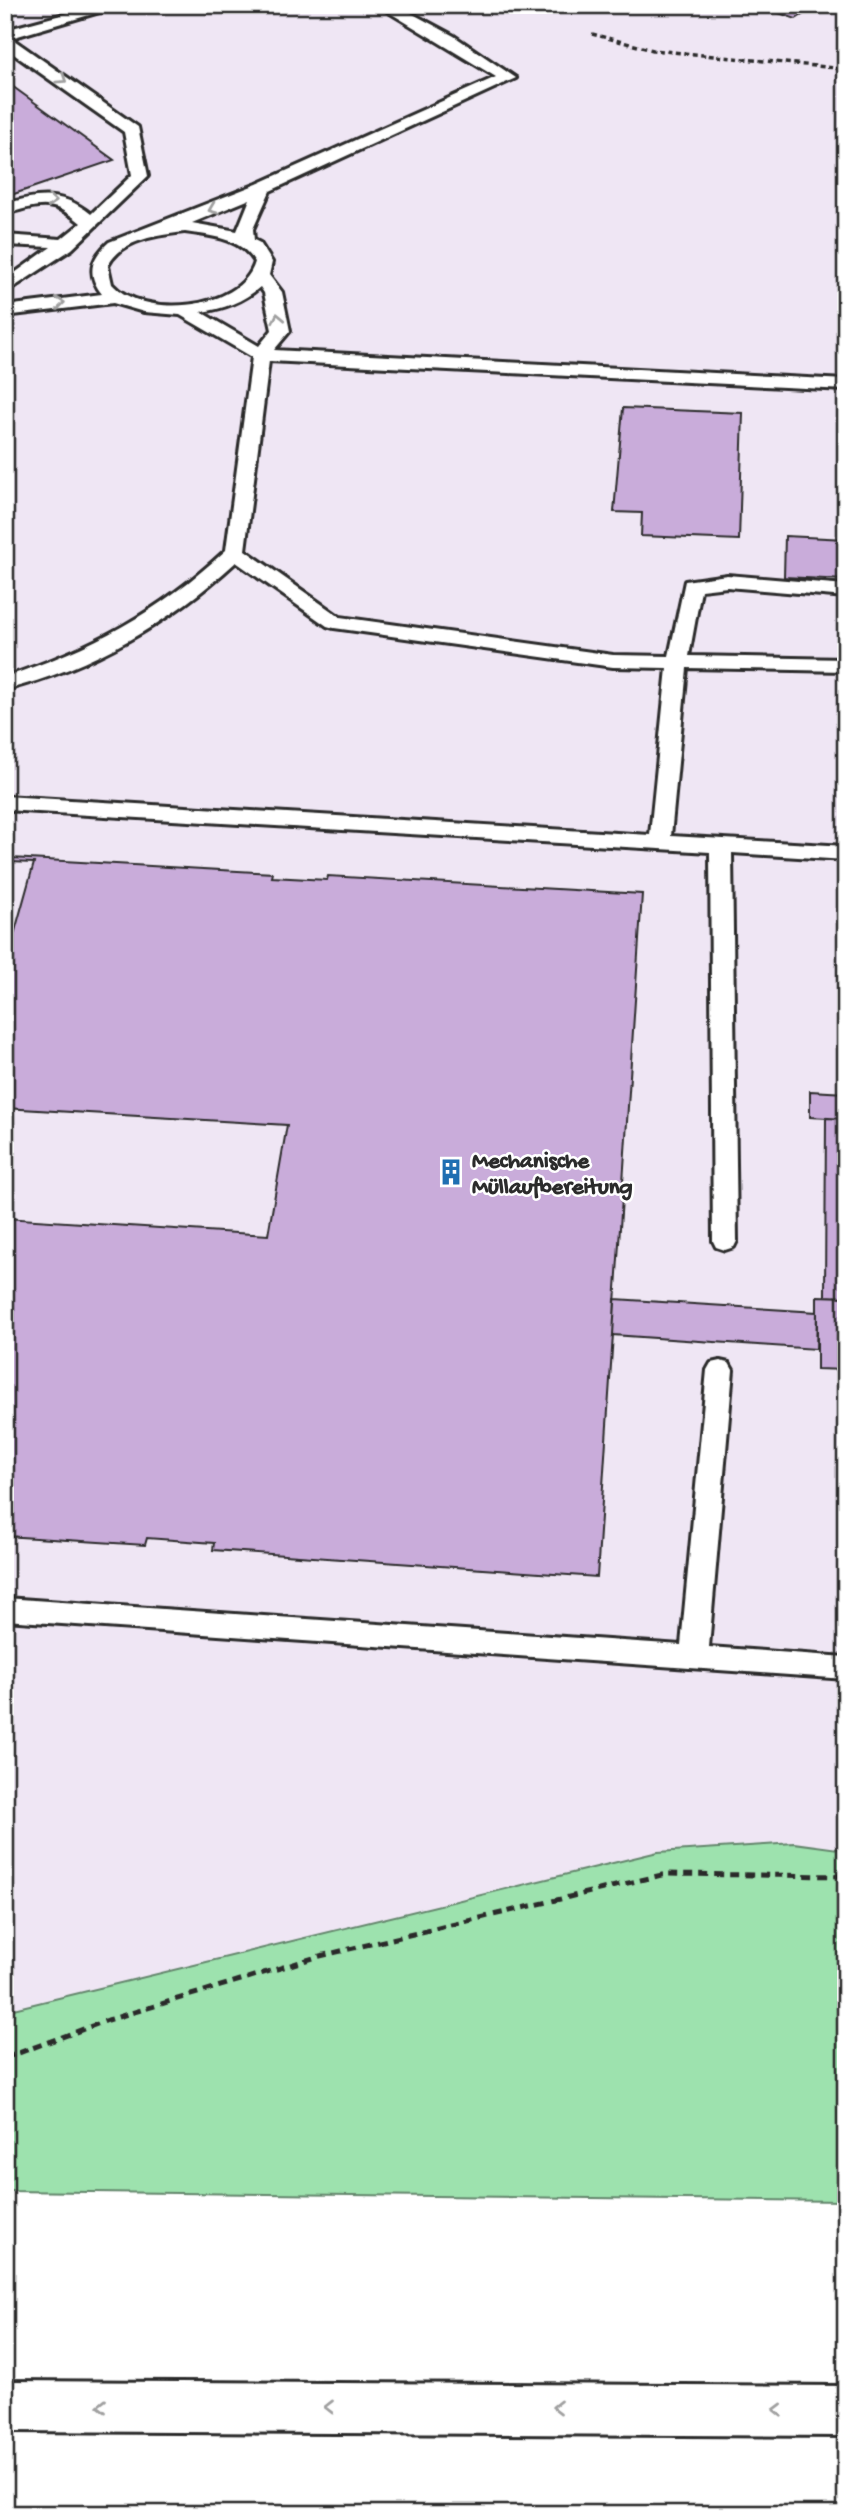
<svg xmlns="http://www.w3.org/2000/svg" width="851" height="2519" font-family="'Gochi Hand',sans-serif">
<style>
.built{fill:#efe6f4}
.green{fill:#9de2ae;stroke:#64866c;stroke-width:2}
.building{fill:#c9acda;stroke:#2b2b2b;stroke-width:2}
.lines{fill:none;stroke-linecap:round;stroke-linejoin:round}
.service-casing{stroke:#2b2b2b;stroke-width:6}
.motorway-casing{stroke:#2b2b2b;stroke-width:6}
.path-far1{stroke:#2b2b2b;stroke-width:3.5;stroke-dasharray:5 3.5;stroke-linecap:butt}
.path{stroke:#2b2b2b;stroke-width:5;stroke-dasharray:9 6;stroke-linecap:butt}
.service{fill:#fff;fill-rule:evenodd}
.motorway{fill:#fff;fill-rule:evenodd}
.oneway{stroke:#a0a0a0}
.labels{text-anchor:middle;stroke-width:5;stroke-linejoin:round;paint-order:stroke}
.poi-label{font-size:23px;font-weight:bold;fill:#2b2b2b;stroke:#fff;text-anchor:start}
</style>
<rect width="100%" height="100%" fill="#fff"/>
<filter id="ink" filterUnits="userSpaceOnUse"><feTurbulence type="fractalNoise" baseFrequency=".0143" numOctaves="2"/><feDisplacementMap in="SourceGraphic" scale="14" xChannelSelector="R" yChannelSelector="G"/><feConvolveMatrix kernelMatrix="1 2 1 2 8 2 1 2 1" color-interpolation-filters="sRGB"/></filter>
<g filter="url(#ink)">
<path class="built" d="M5,5H846V1850L794,1843L658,1852L5,2011Z"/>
<path class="green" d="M794,1843L846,1850V2201L5,2191V2011L658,1852Z"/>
<path class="building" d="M774,5H818L796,19L767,9Z
M5,81L114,160L5,197Z
M623,408L743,413L739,540L641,536L642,513L614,512Z
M785,536L846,539V580L784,577Z
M11,858L273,873L272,877L327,880L328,876L642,894L597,1577L213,1550L214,1543L147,1538L145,1545L5,1536V1218L268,1235L287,1125L5,1108V967L34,863L10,862Z
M810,1091L846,1093V1119L810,1117Z
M826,1118L846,1119V1297L825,1296Z
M817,1296L846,1297V1370L817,1369Z
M615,1299L817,1312L816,1349L613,1335Z"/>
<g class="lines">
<g class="service-casing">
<path id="service" d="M98,5H123L11,38L138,127L148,176L72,249L5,293V280L51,247L5,245V235L61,239L81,223C51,198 39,205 5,214V204C38,194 63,191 91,214L132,175L124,132L5,48V30Z
M377,5H396L454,36L516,78L270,191L253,229L254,240L260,243L272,262L269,275L282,292L290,331L274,350L846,380V390L269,361L245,550L340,617L613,655L669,656L685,581L727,575L846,585V597L727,587L701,590L689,656L846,659V671L687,668L671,836L846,846V860L732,853L737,1241L734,1247L725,1250L716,1247L713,1241L710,852L5,810V796L650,835L667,668L613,667L334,628L327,626L236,562C171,622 92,668 5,690V677C92,648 158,613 226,550L252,357L180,315L144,312L113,303L5,316V306L102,294C86,274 91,258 109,242L257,184L496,77ZM250,199L237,231L192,223ZM185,232C211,236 240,237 255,262C241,311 143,319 112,284L108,266C121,239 159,235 185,232ZM260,287L264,293L272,330L259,346L201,312C223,309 243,302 260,287Z
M720,1361L729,1363L733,1370L709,1647L846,1657V1679L5,1620V1598L681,1645L707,1370L711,1363Z"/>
</g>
<g class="motorway-casing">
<path id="motorway" d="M5,2381L846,2386V2436L5,2431Z"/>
</g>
<path class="path-far1" d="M592,34L653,50L846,69"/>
<path class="path" d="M5,2058L108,2020L320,1956L666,1874L846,1876"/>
<use href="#service" class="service"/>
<use href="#motorway" class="motorway"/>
</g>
<defs><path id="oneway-chevron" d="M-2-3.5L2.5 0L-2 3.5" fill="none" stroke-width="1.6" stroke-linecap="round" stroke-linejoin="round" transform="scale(1.75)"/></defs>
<g class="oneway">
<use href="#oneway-chevron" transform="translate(62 79) rotate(34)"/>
<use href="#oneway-chevron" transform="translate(52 201) rotate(3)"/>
<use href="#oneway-chevron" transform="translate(213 209) rotate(158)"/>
<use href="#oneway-chevron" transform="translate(60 303) rotate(-7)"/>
<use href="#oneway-chevron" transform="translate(278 318) rotate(-102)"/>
<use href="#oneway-chevron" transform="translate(102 2406) rotate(-180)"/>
<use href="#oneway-chevron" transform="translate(329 2407) rotate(-180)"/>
<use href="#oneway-chevron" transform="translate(557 2407) rotate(-180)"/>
<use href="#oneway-chevron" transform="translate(778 2410) rotate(-179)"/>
</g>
</g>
<defs>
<g id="building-bare" transform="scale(2.1)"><path d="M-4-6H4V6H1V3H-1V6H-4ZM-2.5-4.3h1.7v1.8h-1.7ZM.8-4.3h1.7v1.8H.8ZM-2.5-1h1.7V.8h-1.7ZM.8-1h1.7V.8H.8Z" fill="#1f6fb2" stroke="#fff" stroke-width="2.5" paint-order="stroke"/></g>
</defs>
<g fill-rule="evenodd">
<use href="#building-bare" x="451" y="1172"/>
</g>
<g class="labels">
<g class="poi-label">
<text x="472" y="1167">Mechanische<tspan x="472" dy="26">Müllaufbereitung</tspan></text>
</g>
</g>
<rect width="851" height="2519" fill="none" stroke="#fff" stroke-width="28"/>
<rect x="14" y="14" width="823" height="2491" fill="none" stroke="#2b2b2b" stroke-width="2.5" filter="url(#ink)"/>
</svg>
